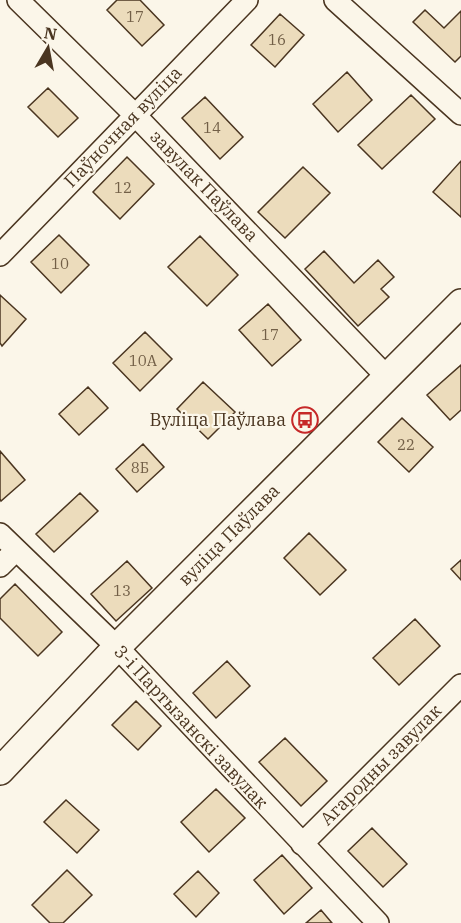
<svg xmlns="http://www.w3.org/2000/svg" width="461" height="923" font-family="'IBM Plex Serif',serif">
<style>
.building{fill:#ecdcbc;stroke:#4a3520;stroke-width:1.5}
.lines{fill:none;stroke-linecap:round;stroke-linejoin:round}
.minor-casing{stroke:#4a3520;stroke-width:24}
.tertiary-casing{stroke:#4a3520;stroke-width:30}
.minor{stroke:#fbf6e9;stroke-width:21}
.tertiary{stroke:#fbf6e9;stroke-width:27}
.labels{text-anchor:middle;stroke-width:4.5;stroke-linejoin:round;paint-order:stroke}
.number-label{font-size:15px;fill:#725f47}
.street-label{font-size:18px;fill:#4a3520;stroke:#fbf6e9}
.poi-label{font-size:18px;fill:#4a3520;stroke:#fbf6e9;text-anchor:end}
</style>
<rect width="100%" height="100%" fill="#fbf6e9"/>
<path class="building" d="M117,0H140L164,25L142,46L107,10Z
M425,10L444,28L461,11V56L455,62L413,22Z
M280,14L304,35L275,67L251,45Z
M347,72L372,100L338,132L313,104Z
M48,88L78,118L58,137L28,107Z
M411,95L435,119L382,169L358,145Z
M205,97L243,137L220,159L182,118Z
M127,157L154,184L120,219L93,192Z
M461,161V217L433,192Z
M303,167L330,193L285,238L258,212Z
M59,235L89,265L61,293L31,262Z
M200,236L238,275L207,306L168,267Z
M324,251L354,283L378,260L394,277L381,289L389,297L358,326L305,269Z
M0,295L26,319L2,346L0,343Z
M268,304L301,340L272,366L239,330Z
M145,332L172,359L140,391L113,363Z
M461,365V410L450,420L427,395Z
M203,382L235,412L208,439L177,409Z
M88,387L108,408L79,435L59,414Z
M402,418L433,447L409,472L378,442Z
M143,444L164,467L137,492L116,469Z
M0,451L25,480L1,501L0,499Z
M80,493L98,511L54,552L36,534Z
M309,533L346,570L320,595L284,558Z
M461,560V580L451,569Z
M127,561L152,588L116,621L91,594Z
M15,584L62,632L38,656L0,618V599Z
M415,619L440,646L399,685L373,658Z
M227,661L250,686L216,718L193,693Z
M136,701L161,726L138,750L112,725Z
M285,738L327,781L301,806L259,762Z
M216,789L245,818L209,852L181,822Z
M66,800L99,830L77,853L44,822Z
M372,828L407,864L383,887L348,851Z
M282,855L312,888L284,914L254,880Z
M67,870L92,895L63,923H50L32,905Z
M198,871L219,893L196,917L174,894Z
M321,910L332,923H306Z"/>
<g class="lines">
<g class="minor-casing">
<path id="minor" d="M18,0L135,115L386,376
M335,0L461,114
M0,255L247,0
M0,534L117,647L378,923
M0,566L16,550
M302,844L461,685"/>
</g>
<g class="tertiary-casing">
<path id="tertiary" d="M0,771L117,647L461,303"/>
</g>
<use href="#minor" class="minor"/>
<use href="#tertiary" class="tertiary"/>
</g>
<defs>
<g id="bus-ring" transform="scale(1.35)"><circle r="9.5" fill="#fbf6e9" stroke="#c62828" stroke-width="1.5"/><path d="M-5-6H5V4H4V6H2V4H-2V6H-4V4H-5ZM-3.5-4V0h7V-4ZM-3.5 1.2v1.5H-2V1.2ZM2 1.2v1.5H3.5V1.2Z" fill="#c62828"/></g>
</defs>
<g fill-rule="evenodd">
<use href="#bus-ring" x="305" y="420"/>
</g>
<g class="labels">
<g class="number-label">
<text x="135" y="22">17</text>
<text x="277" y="45">16</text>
<text x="212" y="133">14</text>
<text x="123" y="193">12</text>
<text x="60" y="269">10</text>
<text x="270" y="340">17</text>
<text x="143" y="366">10А</text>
<text x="406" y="450">22</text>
<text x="140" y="473">8Б</text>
<text x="122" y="596">13</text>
</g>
<g class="street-label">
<text transform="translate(123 127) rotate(-46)" y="6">Паўночная вуліца</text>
<text transform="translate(204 186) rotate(46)" y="6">завулак Паўлава</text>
<text transform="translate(229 535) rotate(-45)" y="6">вуліца Паўлава</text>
<text transform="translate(191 727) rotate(47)" y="6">3-і Партызанскі завулак</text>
<text transform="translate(381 765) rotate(-45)" y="6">Агародны завулак</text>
</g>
<g class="poi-label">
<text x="286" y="426">Вуліца Паўлава</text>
</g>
</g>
<g transform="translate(48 48) rotate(10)" stroke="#fbf6e9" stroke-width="4.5" paint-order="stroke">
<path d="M0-4.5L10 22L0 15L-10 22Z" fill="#4a3520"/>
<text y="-9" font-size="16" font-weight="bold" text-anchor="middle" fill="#4a3520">N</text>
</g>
</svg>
